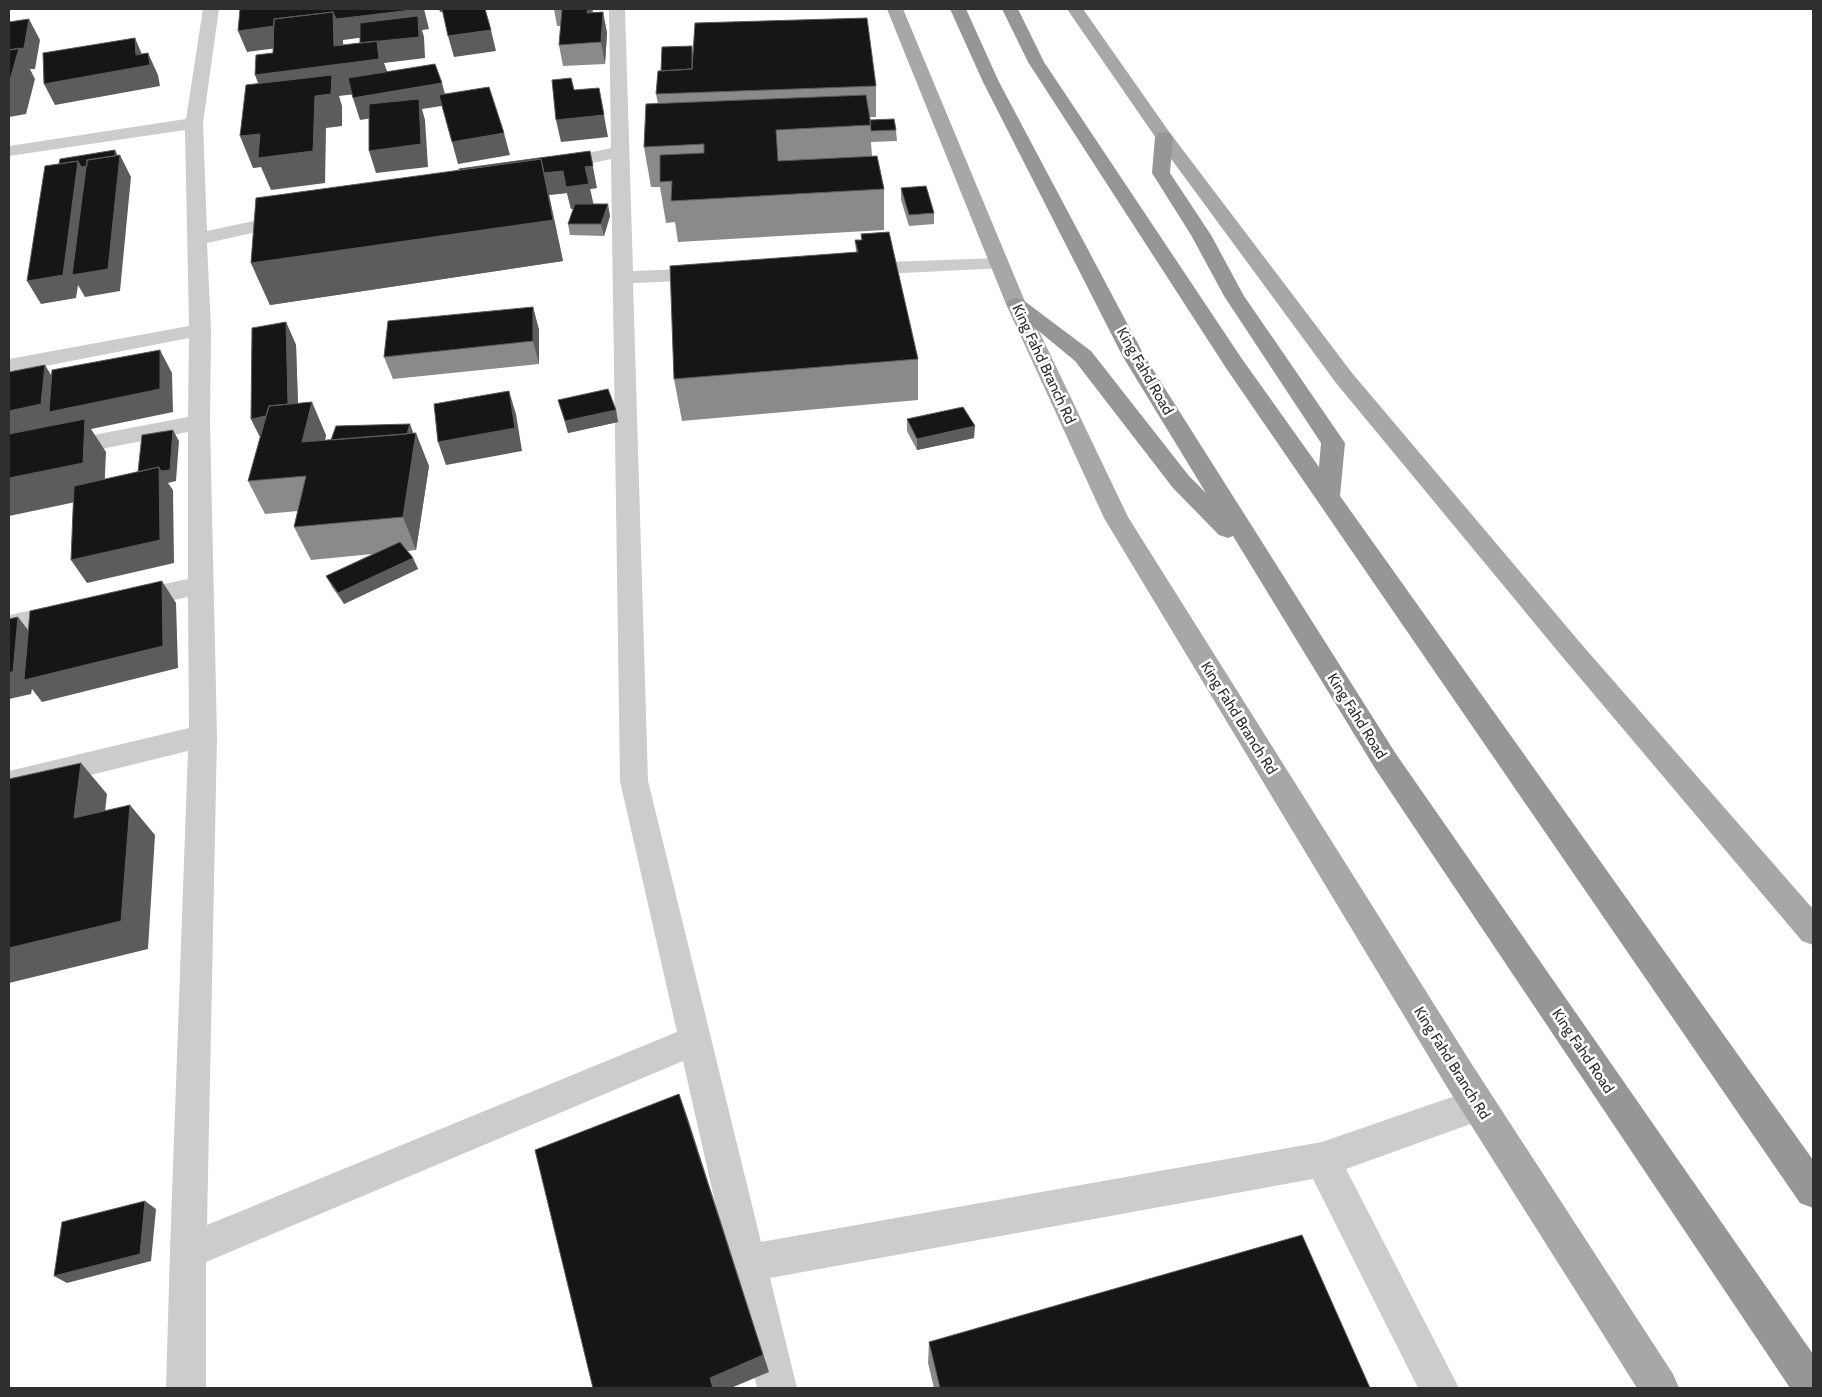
<svg xmlns="http://www.w3.org/2000/svg" width="1822" height="1397" font-family="Cabin,sans-serif">
<style>
.lines{fill:none;stroke-linecap:round;stroke-linejoin:round}
.minor{fill:#ccc;fill-rule:evenodd}
.major{fill:#a7a7a7;fill-rule:evenodd}
.highway{fill:#969696;fill-rule:evenodd}
.wall{fill:#8a8a8a}
.shaded-wall{fill:#5c5c5c;fill-rule:evenodd}
.building{fill:#161616;stroke:#5c5c5c}
.labels{text-anchor:middle;stroke-width:5;stroke-linejoin:round;paint-order:stroke}
.street-label{font-size:15px;fill:#2f2f2f;stroke:#fff}
</style>
<rect width="100%" height="100%" fill="#fff"/>
<g class="lines">
<path class="minor" d="M203,9H219L203,123L207,231L291,213L298,215L301,219L298,223L207,243L211,330L210,422L217,736L207,1225L677,1032L620,781L611,159L556,171L550,169L547,165L550,161L611,148L609,9H625L633,271L707,268L714,270L717,274L714,278L707,280L633,283L648,781L761,1242L1322,1142L1478,1088L1490,1093L1495,1105L1490,1117L1346,1169L1459,1388H1418L1313,1179L770,1278L797,1388H757L683,1061L206,1262V1388H166L170,1251L188,751L9,795V771L189,728L188,597L132,609L123,607L119,600L123,593L188,579V432L9,467V451L188,417L189,338L9,373V359L189,326L185,130L9,156V146L186,119Z
M999,258L1006,260L1009,264L1006,268L860,275L853,273L850,269L853,265L860,263Z
M66,603L75,606L79,613L75,620L9,635V615Z"/>
<path class="major" d="M887,9H903L1026,304L1128,517L1471,1063L1673,1374L1679,1388H1637L1447,1087L1104,518L1006,304Z
M1067,9H1083L1170,133L1352,373L1583,646L1813,909V945L1802,941L1565,660L1336,383L1158,141Z"/>
<path class="highway" d="M950,9H966L999,82L1145,357L1396,754L1813,1354V1388H1790L1376,770L1233,536L1228,538L1219,535L1173,488L1075,361L1006,304L1009,300L1016,298L1023,300L1091,351L1189,476L1206,493L1123,357L983,82Z
M1002,9H1018L1044,62L1242,359L1319,467L1321,443L1224,296L1191,235L1152,173L1155,137L1158,133L1164,132L1170,133L1173,137L1170,173L1211,235L1244,296L1345,443L1340,496L1813,1160V1208L1800,1203L1226,368L1028,62Z"/>
</g>
<path class="wall" d="M554,9H592L593,12H603L607,33L605,64L563,66L559,45L561,26H557Z
M692,46L693,55L876,86V117H870V120L896,130L897,141L871,142L872,156L884,189V230L678,242L675,222L666,223L660,187H651L644,147L658,104L656,94L661,71Z
M597,188L590,189L593,204L610,216L604,236L570,235L568,224L573,209H571L567,193L549,195L563,261L270,305L251,263L256,198Z
M901,188L934,213V224L909,226L901,200Z
M861,234L918,359V400L682,421L674,379L856,252L855,240H862Z
M533,307L539,330V364L393,379L384,357Z
M286,322L296,345L298,403L326,435L325,441L414,434L429,466L416,550L408,551L413,558L418,569L344,604L332,587L326,576L372,554L311,560L294,527L298,511L265,514L248,481L260,437L251,419Z
M558,400L616,410L618,422L568,433Z
M907,419L974,438L917,450L907,431Z
M929,1342L1370,1388H934L928,1363Z"/>
<path class="shaded-wall" d="M295,9H297L302,23L333,12L424,9L429,29L422,30L424,37L425,58L384,63L387,71L389,90L339,96L342,106V126L326,128L325,183L271,190L261,167L253,168L240,136L267,106L255,75L334,46V41L247,52L238,31ZM419,30L377,41L344,63L343,40Z
M439,9H470L440,12Z
M588,9H592L593,13H587Z
M603,12L607,33L605,64L601,42Z
M29,19L40,40L35,69H30L35,79L26,114L9,117V72Z
M491,30L496,51L454,57L448,36Z
M135,38L144,59L148,53L158,75L160,86L55,105L44,84L136,55Z
M442,83L448,105L422,109L425,120L428,167L376,173L369,151L419,110L360,120L353,98Z
M599,88L608,137L561,142L556,120Z
M504,133L510,155L458,164L452,142Z
M115,150L119,158L120,155L131,177L120,291L85,297L78,285L76,298L41,304L27,281L78,161Z
M590,151L597,188L590,189L594,206L571,209L567,193L549,195L563,261L270,305L251,263L461,184L585,167Z
M608,204L610,216L604,236L601,224Z
M533,307L539,330V364L533,341Z
M286,322L296,345L299,435L262,441L251,419Z
M160,350L172,373L173,412L91,429L106,452L104,496L9,516V411L45,365L59,388Z
M509,391L516,414L522,451L446,465L438,442Z
M312,402L326,435L317,476L302,442Z
M616,410L618,422L568,433L565,421Z
M410,424L414,435L402,451Z
M975,426L974,438L917,450V439Z
M173,430L179,441L176,481L168,483L173,490L174,563L87,583L71,560L159,467Z
M416,433L429,466L416,550L403,517Z
M413,558L418,569L344,604L338,593Z
M162,581L176,603L178,668L42,702L32,689L31,694L9,699V672L18,617L36,640Z
M81,763L107,794L101,848L74,818Z
M130,805L155,835L148,949L9,983V948Z
M679,1094L688,1119L769,1372L731,1388H713L710,1378Z
M145,1201L156,1209L151,1261L67,1283L54,1276Z"/>
<path class="building" d="M240,9H420L336,19L333,12L274,19V26L238,31Z
M442,9H485L491,30L448,36Z
M562,9H588L587,13L603,12L601,42L559,45Z
M333,12L334,46L377,41L379,59L255,75L256,55L273,53L274,19Z
M418,16L419,37L360,43V23Z
M867,18L876,86L656,94L658,71L692,69L695,23Z
M29,19L24,48L9,50V22Z
M135,38L136,55L148,53L150,65L44,84L43,53Z
M692,46V69L661,71L662,47Z
M19,48L9,83V50Z
M435,64L442,83L353,98L348,78Z
M332,75L331,94L315,96L313,151L258,158L260,134L240,136L246,85Z
M571,78L574,90L599,88L604,115L556,120L552,80Z
M489,87L504,133L452,142L439,95Z
M866,95L871,125L776,130L778,161L877,156L884,189L671,201L672,181L660,182V155L704,153V144L644,147L646,104Z
M419,99L421,144L369,151V104Z
M894,119L896,130L871,131L870,120Z
M115,150V156L87,160V166L81,167L78,161L59,164L60,159Z
M590,151L593,166L585,167L589,184L566,187L563,171L544,173L541,159L459,170V169Z
M120,155L108,269L72,275L87,160Z
M541,159L553,220L251,263L256,198Z
M78,161L63,275L27,281L45,166Z
M926,186L934,213L909,215L901,188Z
M575,204H608L601,224H568Z
M889,232L918,359L674,379L670,266L858,252L855,240H862L861,234Z
M533,307V341L384,357L388,321Z
M286,322L288,404L269,406L266,416L251,419L252,328Z
M160,350V389L49,412L52,370Z
M45,365L41,404L9,411V372Z
M608,389L616,410L565,421L558,400Z
M509,391L515,428L438,442L434,404Z
M312,402L302,442L416,433L403,517L294,527L306,476L248,481L269,406Z
M963,407L975,426L917,439L907,419Z
M85,419L83,463L9,478V434Z
M410,424L407,434L331,440L336,426Z
M173,430L170,470L161,471L159,467L138,472L142,435Z
M159,467L160,540L71,560L74,486Z
M400,542L413,558L338,593L326,576Z
M162,581L163,646L24,680L30,611Z
M18,617L13,672H9V619Z
M81,763L74,818L130,805L121,921L9,948V779Z
M679,1094L763,1355L710,1378L713,1388H593L535,1150Z
M145,1201L140,1254L54,1276L62,1222Z
M1302,1235L1370,1388H940L929,1342Z"/>
<g class="labels">
<g class="street-label">
<text transform="translate(1044 364) rotate(65)" y="5">King Fahd Branch Rd</text>
<text transform="translate(1145 371) rotate(60)" y="5">King Fahd Road</text>
<text transform="translate(1357 716) rotate(58)" y="5">King Fahd Road</text>
<text transform="translate(1239 718) rotate(58)" y="5">King Fahd Branch Rd</text>
<text transform="translate(1583 1051) rotate(56)" y="5">King Fahd Road</text>
<text transform="translate(1452 1063) rotate(58)" y="5">King Fahd Branch Rd</text>
</g>
</g>
<rect width="1822" height="1397" fill="none" stroke="#2f2f2f" stroke-width="20"/>
</svg>
